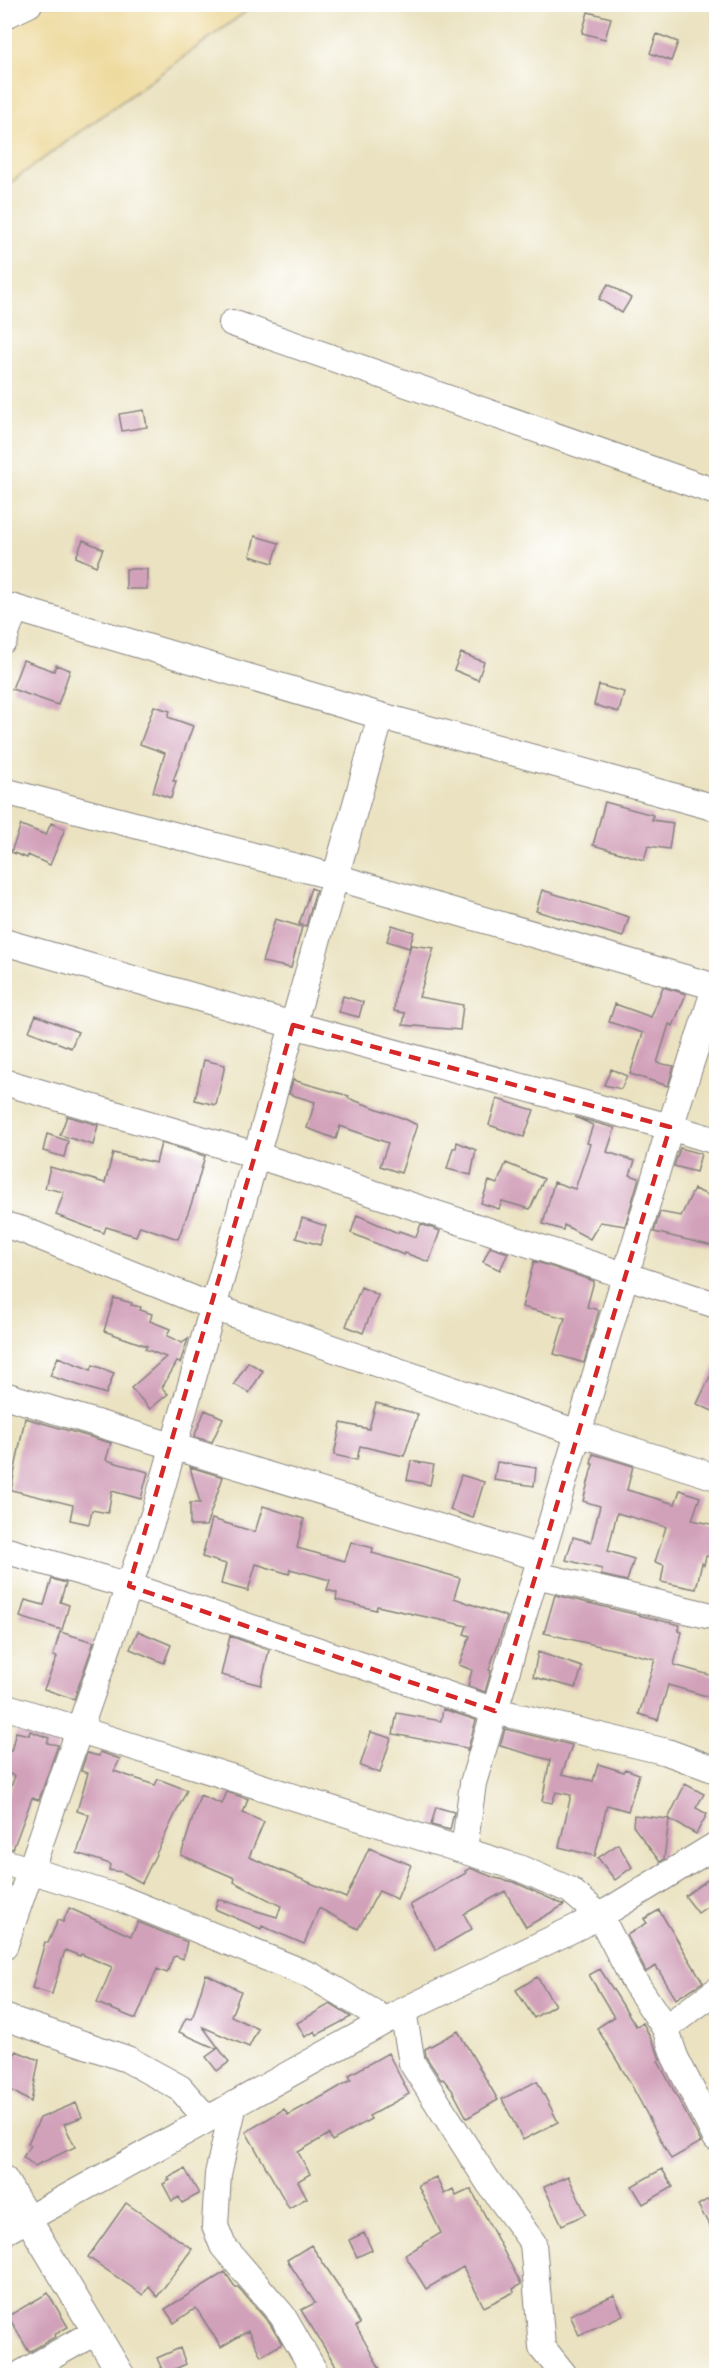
<svg xmlns="http://www.w3.org/2000/svg" width="721" height="2380" font-family="'IM FELL Great Primer',serif">
<style>
.sand{fill:#eeda9e;stroke:#887e6c;stroke-width:1.5}
.building{fill:#d1a0b9}
.lines{fill:none;stroke-linecap:round;stroke-linejoin:round}
.minor-casing{stroke:#86827e;stroke-width:28}
.minor{stroke:#fff;stroke-width:26}
.marked{fill:none;stroke:#d62828;stroke-width:4.5;stroke-dasharray:12 8;stroke-linejoin:round}
</style>
<rect width="100%" height="100%" fill="#fff"/>
<filter id="ink" filterUnits="userSpaceOnUse"><feTurbulence type="fractalNoise" baseFrequency=".0167" numOctaves="2"/><feDisplacementMap in="SourceGraphic" scale="12" xChannelSelector="R" yChannelSelector="G"/><feConvolveMatrix kernelMatrix="1 2 1 2 8 2 1 2 1" color-interpolation-filters="sRGB"/></filter>
<filter id="wash" filterUnits="userSpaceOnUse"><feTurbulence type="fractalNoise" baseFrequency=".008" numOctaves="4" result="noise"/><feDisplacementMap in="SourceGraphic" scale="24" xChannelSelector="R" yChannelSelector="G"/><feGaussianBlur stdDeviation="1.35" result="paint"/><feColorMatrix in="noise" values="0 0 0 0 0 0 0 0 0 0 0 0 0 0 0 0 0 1.4 0 .05"/><feComposite in="paint" operator="in"/></filter>
<g filter="url(#wash)">
<rect width="100%" height="100%" fill="#eae2c0"/>
<path class="sand" d="M5,5H255L7,185L5,189Z"/>
<g id="blocks">
<path class="building" d="M588,12L611,18L605,39L582,33Z
M657,34L678,42L671,61L650,53Z
M608,284L631,298L622,313L599,299Z
M144,410L147,427L122,431L119,414Z
M255,536L279,543L273,563L250,556Z
M83,540L103,549L96,566L76,557Z
M126,569H147V589H126Z
M461,653L484,662L478,680L454,670Z
M23,660L54,671L56,665L70,670L58,705L12,689Z
M599,685L624,692L619,712L594,705Z
M154,706L170,711L168,717L193,726L173,781H176L171,798L153,792L165,753L140,744Z
M605,802L653,815L652,820L673,823L669,849L648,846L644,860L593,845Z
M51,823L65,829L50,865L28,855L27,858L11,852L21,825L46,835Z
M311,888L316,890L306,926L299,924Z
M542,890L629,917L623,937L536,911Z
M275,919L302,927L291,968L262,962Z
M392,925L414,932L409,948L387,941Z
M411,945L434,948L419,997L463,1005L460,1030L403,1025L405,1013L394,1011L396,990Z
M663,987L686,994L673,1026L669,1024L657,1063L674,1066L668,1086L630,1074L643,1033L609,1022L615,1004L651,1017Z
M343,996L363,1002L359,1017L339,1012Z
M36,1015L78,1032L71,1048L29,1031Z
M204,1060L225,1065L216,1105L195,1100Z
M611,1069L627,1076L621,1089L604,1085Z
M293,1080L349,1096L348,1098L405,1119L417,1125L401,1173L380,1166L388,1143L340,1126L336,1139L307,1128L315,1102L289,1094Z
M497,1099L534,1110L524,1137L489,1125Z
M67,1116L98,1125L93,1145L60,1135Z
M575,1117L615,1128L607,1152L635,1161L630,1175L639,1178L625,1226L600,1222L590,1239L564,1225L563,1230L543,1224L554,1182L575,1189L590,1144L587,1143L593,1125Z
M47,1134L68,1141L64,1157L43,1151Z
M457,1142L476,1150L471,1175L447,1169L453,1148H456Z
M161,1143L205,1156L192,1202L178,1239L140,1226L136,1236L106,1227L104,1233L56,1215L64,1192L45,1188L50,1167L105,1183L113,1153L156,1163Z
M680,1148L701,1154L696,1172L674,1166Z
M506,1163L544,1179L530,1209L502,1201L499,1209L481,1203L489,1181L497,1184Z
M694,1189L717,1199V1247L654,1232L660,1212L681,1216Z
M357,1215L398,1233L399,1231L416,1237L421,1224L440,1231L429,1262L405,1253L404,1255L351,1233Z
M302,1218L326,1226L320,1245L296,1238Z
M490,1247L508,1253L500,1270L483,1262Z
M534,1261L594,1281L587,1307L599,1310L584,1363L554,1354L565,1318L522,1307Z
M361,1287L378,1295L363,1333L346,1326Z
M114,1298L132,1303L131,1305L141,1307L140,1310L152,1314L150,1321L170,1329L167,1336L182,1343L188,1339L180,1363L177,1362L162,1388L168,1394L150,1409L131,1388L166,1357L145,1349L147,1346L104,1331Z
M58,1357L91,1370L93,1365L114,1373L106,1394L50,1376Z
M248,1362L263,1371L249,1393L234,1384Z
M717,1362V1413L697,1404Z
M376,1403L418,1414L404,1456L360,1446L357,1460L334,1455L341,1423L369,1429Z
M205,1410L223,1418L212,1442L194,1437Z
M25,1418L111,1443L106,1460L148,1472L141,1499L112,1491L108,1513L92,1510L89,1524L70,1520L73,1505L11,1490Z
M593,1454L633,1466L627,1490L675,1504L680,1490L700,1497L692,1520L716,1525L713,1536L717,1537V1557L706,1556L704,1565L702,1563L696,1589L661,1582L664,1565L655,1562L666,1527L617,1513L608,1551L634,1559L627,1581L601,1575L602,1569L566,1560L573,1537L591,1542L600,1506L583,1501L593,1464H591Z
M411,1461L434,1465L430,1485L407,1480Z
M497,1462L536,1468L534,1486L494,1480Z
M190,1467L223,1477L206,1526H190V1503H200Z
M461,1475L484,1482L473,1518L450,1510Z
M263,1506L304,1519L297,1548L345,1561L351,1542L373,1548L372,1553L460,1578L454,1598L507,1617L489,1670L491,1671L485,1692L468,1686L472,1670L459,1665L470,1636L464,1634L467,1626L377,1606L376,1610L336,1600L337,1593L327,1590L330,1580L290,1569L289,1574L256,1564L248,1591L221,1584L226,1564L202,1557L212,1519L255,1532Z
M52,1579L66,1583L60,1602L69,1605L62,1630L20,1617L25,1600L44,1605Z
M555,1595L680,1625L678,1631L682,1632L674,1665L717,1677V1699L668,1685L658,1720L639,1714L655,1659L544,1633Z
M138,1631L171,1645L164,1663L130,1649Z
M60,1632L94,1642L74,1699L44,1689L57,1657L53,1656Z
M230,1636L269,1650L261,1685L221,1675Z
M538,1652L582,1667L576,1688L533,1677Z
M443,1709L476,1720L467,1752V1748L393,1734L397,1713L441,1721Z
M505,1729L572,1745L562,1774L593,1781L598,1764L624,1772L625,1769L639,1774L628,1811L607,1805L595,1856L559,1847L571,1795L556,1792L552,1803L542,1801L550,1760L500,1746Z
M30,1731L49,1738L47,1743L58,1745L39,1800L32,1798L13,1849L4,1847V1804L15,1776L4,1772V1749L11,1751L16,1732L29,1735Z
M371,1732L391,1738L380,1773L360,1766Z
M100,1752L120,1759L114,1771L155,1785L158,1779L187,1790L142,1883L122,1872L109,1870L110,1864L77,1853L89,1815L77,1811L88,1773L81,1771L87,1753L99,1756Z
M685,1784L704,1794L696,1808L707,1814L696,1834L669,1819L664,1859L660,1862L633,1826L634,1815L668,1819Z
M227,1792L248,1799L243,1813L264,1822L249,1857L346,1898L369,1848L411,1865L397,1899L379,1891L358,1929L319,1908L304,1944L262,1926L261,1929L215,1909L218,1899L277,1917L281,1906L234,1882L235,1878L181,1855L200,1795L222,1804Z
M436,1807L454,1812L450,1830L431,1825Z
M618,1844L632,1867L615,1880L598,1858Z
M470,1868L495,1878L514,1882L564,1905L526,1927L505,1891L464,1914L472,1929L436,1950L410,1905L466,1873L465,1871Z
M717,1873V1900L698,1913L685,1896Z
M69,1908L131,1936L138,1922L187,1942L183,1959L176,1956L173,1957L167,1973L157,1969L136,2019L97,2003L112,1967L81,1954L80,1956L65,1950L52,1994L32,1988L45,1942L48,1943L58,1920L63,1922Z
M659,1910L703,1982L676,1999L656,1966L646,1972L627,1935L647,1923L644,1919Z
M600,1969L636,2026L643,2023L657,2051L660,2060L658,2061L701,2142L671,2159L627,2077L597,2028L614,2017L589,1975Z
M206,1974L241,1991L231,2016L258,2029L249,2047L203,2027L229,2062L217,2071L206,2057L217,2049L179,2032L186,2018L192,2019Z
M537,1977L555,2005L534,2018L516,1990Z
M330,2004L351,2017L317,2035L315,2031L305,2037L297,2023Z
M458,2031L498,2100L467,2118L452,2090L443,2079L441,2080L426,2057L425,2049Z
M16,2051L39,2060L31,2102L4,2086V2079Z
M388,2053L409,2094L369,2116L371,2119L332,2141L329,2134L298,2152L310,2174L298,2181L307,2198L289,2208L246,2132L284,2109L288,2115L327,2094L351,2080L349,2075Z
M537,2081L558,2122L523,2140L502,2099Z
M76,2103L82,2117L64,2124L75,2147L35,2166L23,2157L31,2145L28,2143L40,2118Z
M185,2169L199,2194L182,2203L179,2197L172,2201L163,2184L170,2180L168,2178Z
M662,2169L673,2187L643,2204L632,2186Z
M568,2176L586,2214L562,2225L544,2187Z
M436,2177L444,2194L453,2189L456,2196L471,2189L521,2284L513,2289L514,2292L484,2307L463,2267L426,2289L405,2255L441,2233L418,2185Z
M717,2194V2239L698,2205Z
M126,2203L192,2249L157,2297L149,2286L143,2295L88,2257Z
M364,2233L372,2250L357,2257L349,2240Z
M311,2245L340,2288L360,2324L356,2326L380,2369L369,2376H342L301,2310L315,2303L287,2260Z
M225,2272L235,2287H238L270,2324L282,2344L261,2356L248,2331L221,2347L196,2308L174,2323L165,2309Z
M48,2293L68,2327L54,2335L55,2337L29,2352L8,2316Z
M614,2295L623,2315L579,2335L570,2315Z
M180,2348L186,2364L164,2374L157,2358Z"/>
</g>
</g>
<g filter="url(#ink)">
<use href="#blocks" fill-opacity="0" stroke="#86827e" stroke-width="1.5"/>
<g class="lines">
<g class="minor-casing">
<path id="minor" d="M4,16L29,4
M232,323L716,492
M4,605L381,716L716,808
M4,640L15,608
M4,791L335,877L716,987
M4,942L293,1025L670,1127L716,1141
M4,1082L256,1155L716,1305
M4,1225L23,1230L213,1307L578,1433L716,1477
M4,1395L541,1558
M4,1550L129,1586L495,1711L667,1752L716,1770
M536,1575L716,1617
M4,1706L519,1868L570,1890L600,1916L634,1981L665,2028L675,2057L716,2138
M464,1850L473,1783L670,1127L716,985
M4,1862L122,1899L312,1976L386,2020
M4,1947L156,1508L381,716
M403,2011L412,2063L489,2183L533,2243L542,2347L565,2376
M4,2017L127,2059L180,2088L207,2119
M665,2028L716,1991
M234,2104L218,2174L215,2226L223,2246L282,2315L317,2376
M4,2179L122,2376
M4,2232L403,2011L600,1916L716,1845
M17,2376L95,2332"/>
</g>
<use href="#minor" class="minor"/>
</g>
</g>
<path class="marked" d="M293,1025L670,1127L495,1711L129,1586Z"/>
<rect width="721" height="2380" fill="none" stroke="#fff" stroke-width="24"/>
</svg>
